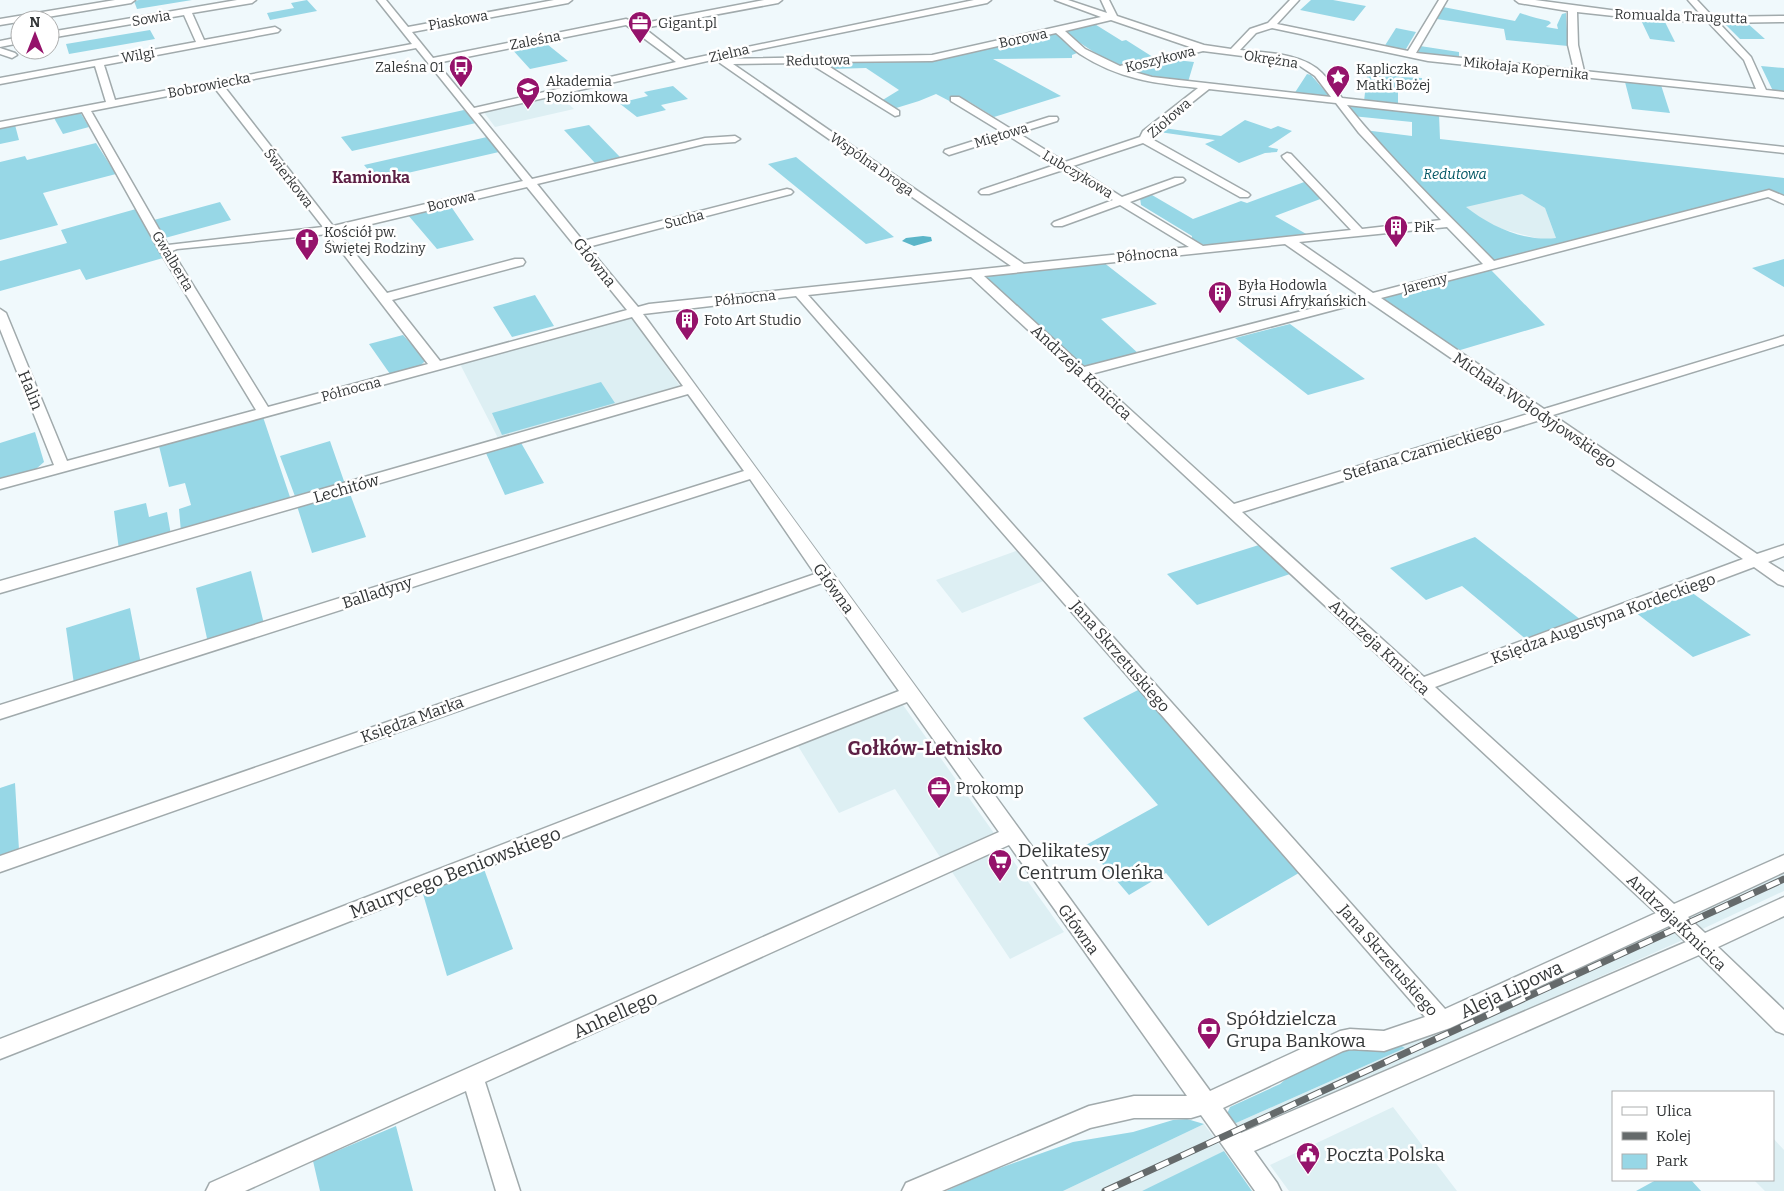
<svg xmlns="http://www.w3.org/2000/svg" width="1784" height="1191" font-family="Bitter,serif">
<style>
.built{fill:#ddeff3}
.green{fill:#97d7e6;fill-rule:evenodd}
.water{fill:#5ab5c8}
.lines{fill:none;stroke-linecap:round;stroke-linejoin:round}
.minor-casing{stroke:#a1aaac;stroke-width:3}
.minor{fill:#fff;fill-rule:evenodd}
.rail-casing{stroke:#656a6b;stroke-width:7}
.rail{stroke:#fff;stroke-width:5;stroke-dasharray:14;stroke-linecap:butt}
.labels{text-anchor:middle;stroke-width:5;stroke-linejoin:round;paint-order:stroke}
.far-street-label{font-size:14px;fill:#343738;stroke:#fff}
.far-poi-label{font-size:14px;fill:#343738;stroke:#fff;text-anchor:start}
.far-park-label{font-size:14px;font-style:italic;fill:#025664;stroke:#fff}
.far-quarter-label{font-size:16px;font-weight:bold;fill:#5d2045;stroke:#fff}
.street-label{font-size:16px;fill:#343738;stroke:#fff}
.poi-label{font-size:16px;fill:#343738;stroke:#fff;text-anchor:start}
.quarter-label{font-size:19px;font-weight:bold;fill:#5d2045;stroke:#fff}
.near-poi-label{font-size:19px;fill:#343738;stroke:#fff;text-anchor:start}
.near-street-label{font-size:19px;fill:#343738;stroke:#fff}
</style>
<rect width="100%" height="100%" fill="#f0f9fc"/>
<path class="built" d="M559,95L574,109L495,127L483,111Z
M1521,193L1545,208L1556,238L1543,240L1495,227L1464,207Z
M632,318L680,386L677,389L499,440L460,364Z
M1019,550L1046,580L962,613L936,580Z
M903,705L996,836L942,860L895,789L839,813L798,746Z
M1004,848L1064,932L1010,959L952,872Z
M1784,869V891L1698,931L1682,916Z
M1670,925L1685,939L1244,1135L1236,1123L1405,1048L1398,1044Z
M1393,1107L1457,1191H1289L1270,1165Z
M1204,1124L1224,1151L1175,1176L1142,1191H1063Z
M1773,1138L1784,1150V1191H1765L1754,1180H1773Z"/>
<path class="green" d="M139,0H192L137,9L134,1Z
M307,0L317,11L270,20L267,13L294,8L291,3Z
M1311,0H1333L1366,6L1354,21L1300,10Z
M1443,7L1515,21L1520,13C1529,16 1539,19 1549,21L1551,23L1546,27L1558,29L1557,25L1562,14L1566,13L1568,46L1506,40L1504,29L1437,19Z
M1640,18L1664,20L1675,42L1650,39Z
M1723,22H1746L1765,39H1740Z
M1093,23L1122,41L1126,40L1156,59L1118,68L1062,31Z
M1396,28L1416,32L1406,49L1384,47Z
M150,30L155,39L69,54L66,44Z
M1058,32L1082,51L1072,55V58L993,59L1061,96L994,117L968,101L957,105L936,94L919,101L893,109L881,101L899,90L866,68L831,69L817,61L937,60Z
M542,40L568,61L530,69L510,47Z
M1420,46L1459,52V59L1418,55Z
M1167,59L1194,62L1188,82L1141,77L1123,71Z
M1761,66L1784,68V92L1773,91Z
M1376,69L1386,70L1400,77L1422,78V86L1398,84V105L1364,101L1367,76L1364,73L1373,72Z
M1307,74L1311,75L1331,98L1294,94Z
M1625,82L1661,85L1670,113L1632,109Z
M673,86L688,99L661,105L666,110L637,117L619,103L648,96L644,92Z
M1343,104L1439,114L1440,139L1784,178V200L1767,191L1502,261L1489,259L1364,130L1412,136V122L1352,116ZM1522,194L1545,208L1556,238C1524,242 1490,226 1466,207Z
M464,110L476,123L352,151L341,137Z
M80,112L89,127L63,134L54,118Z
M1245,120L1271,129L1278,126L1292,131L1268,147L1278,149L1277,152L1265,153L1239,163L1205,144L1215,140L1159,132L1163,128L1221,136Z
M15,125L19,140L0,144V128Z
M589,125L620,157L595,163L564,130Z
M487,137L499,152L377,180L364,165Z
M96,143L116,174L43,193L58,225L0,240V162L25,156L27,160Z
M796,157L894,237L866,244L768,164Z
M1307,181L1323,198L1275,216L1308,235L1206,246L1192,239V236L1141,205L1140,198L1152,195L1193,219L1241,201L1247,203Z
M220,202L231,220L165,238L154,220Z
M450,205L474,240L437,249L408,215Z
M136,209L163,258L86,280L80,269L0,291V261L67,243L61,230Z
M1784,259V287L1752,268Z
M1103,262L1157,304L1101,319L1140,355L1084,369L982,276Z
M1491,270L1545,325L1457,351L1379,298Z
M535,295L554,326L512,337L493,307Z
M1290,324L1365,379L1308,395L1235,338Z
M403,335L426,360L421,365L390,374L369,344Z
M601,382L615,403L502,435L492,413Z
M263,417L291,500L181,532L179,509L191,505L185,483L169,487L159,446Z
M35,432L44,462L36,469L0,480V443Z
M330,441L345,484L296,499L280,456Z
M520,441L544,483L505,495L485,451Z
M349,491L366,537L312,553L297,506Z
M146,503L149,517L167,512L171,535L119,550L114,511Z
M1475,537L1581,620L1528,641L1462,586L1426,600L1390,568Z
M1262,544L1293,573L1197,605L1167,574Z
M251,571L264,624L208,643L196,588Z
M1691,592L1751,635L1693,657L1635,612Z
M130,608L141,664L74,684L66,628Z
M1142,688L1304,870L1208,926L1166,873L1129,895L1086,845L1158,805L1083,718Z
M15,783L19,850L0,857V788Z
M484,869L513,949L447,976L423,894Z
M1398,1044L1405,1048L1236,1123L1228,1121L1227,1114L1230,1107L1280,1084L1292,1074L1354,1047Z
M1187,1119L1204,1124L1063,1191H946L983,1174L1073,1142L1133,1132L1173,1120Z
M396,1126L413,1191H320L313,1161Z
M1224,1151L1252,1191H1142Z
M1656,1180H1691L1701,1191H1636Z"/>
<path class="water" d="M923,236L931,237L932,241L914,246L902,241L906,238Z"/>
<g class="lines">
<g class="minor-casing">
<path id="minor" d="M115,0H135L131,3L0,25V19Z
M237,0H256L252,3L192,13L204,40L275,27L280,30L278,32L104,65L115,100L412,44L377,0H386L408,27L554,0H572L568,3L412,32L433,58L626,19L639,24L764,0H782L778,3L644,28L685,60L974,0H991L987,3L756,50L478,113L532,179L705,138L735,136L740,139L735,142L705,144L537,184L583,241L787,189L791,190L793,192L791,194L588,247L638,307L649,304L1011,266L720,63V59L932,55L1101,17L1055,0H1068L1107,13L1101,0H1109L1117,16L1204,45L1231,49L1250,29L1268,23L1290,0H1299L1277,24L1408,51L1439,0H1447L1416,53L1574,70L1568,45V11L1519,3L1515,0H1535L1618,11L1703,17L1688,0H1697L1713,17L1784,16V22L1719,23L1751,57L1766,90L1784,92V98L1428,61L1272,28L1256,33L1240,50C1266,53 1303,53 1322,73C1330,81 1336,90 1342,98L1784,147V153L1347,105C1392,161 1444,210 1494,261L1769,190L1784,196V204L1768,197L1381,298L1544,409L1784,336V344L1553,415L1757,554L1784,545V556L1768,562L1784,572V586L1778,584L1754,567L1435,687L1674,904L1784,855V872L1688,917L1705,933L1784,897V916L1718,947L1784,1010V1034L1776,1031L1699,955L1254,1151L1277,1183L1281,1191H1255L1201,1115L1191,1118H1134L1090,1128L942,1191H902L906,1183L1089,1106L1134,1096H1187L1009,845L485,1082L520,1191H496L466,1091L245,1191H206L210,1183L999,832L907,702L0,1059V1039L899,691L822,583L0,872V856L815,574L750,479L0,719V705L744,471L688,394L0,593V581L683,386L632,317L0,489V479L54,465L0,329V309L6,313L67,461L256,410L159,250L82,112L0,128V122L106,102L95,66L0,84V78L196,42L184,15L50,38V32ZM1577,12L1651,20L1708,22L1744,60L1756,89L1584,71L1578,45ZM1111,20L1193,48L1120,66L1085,49L1065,31ZM626,25L676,62L474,108L437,63ZM1056,33C1064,39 1071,48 1080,54C1119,79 1153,83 1198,88L1143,131L1140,137L1065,162L1018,133L1057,121L1058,119L1057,117H1049L1011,129L959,97H951V101L1002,132L945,150L944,152L949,155L1009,136L1055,165L981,190L979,192L981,194H989L1063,170L1113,200L1054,222L1052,224L1054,226H1062L1120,205L1189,247L1024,264L733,64L809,63L895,116L899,115V111L822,62L932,61ZM416,48L523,181L333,226L223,85ZM1203,51L1281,61L1300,66L1315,76L1331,97L1152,77L1127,70ZM214,87L323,227L168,245L91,111ZM1209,89L1336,103L1359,133L1441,220L1362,229L1291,154L1287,153L1282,156L1283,158L1351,230L1203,246L1130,202L1183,182L1185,180L1183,178H1175L1122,197L1073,166L1143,143L1240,197H1248L1250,195L1248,193L1150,138L1151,135ZM527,187L627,310L440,361L392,300L523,265L525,262L523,259H515L387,293L338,232ZM1447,227L1483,264L1373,293L1299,242ZM328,234L428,364L268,407L172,251L177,249ZM1285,244L1360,296L1084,367L984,276ZM971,277L1656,913L1445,1009L808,295ZM796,296L1425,1017L1384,1031L1350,1029L1340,1031L1210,1091C1021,832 832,570 643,314ZM1368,301L1531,413L1234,504L1091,374ZM1540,420L1743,559L1424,677L1242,512ZM1669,926L1686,942L1241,1133L1223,1108L1343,1051L1350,1049L1384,1051L1450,1028Z
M20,37V43L0,47V41Z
M0,48L15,53L17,55L12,58L0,54Z"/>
</g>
<use href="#minor" class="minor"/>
<g class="rail-casing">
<path id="rail" d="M1105,1191L1784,879"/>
</g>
<use href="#rail" class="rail"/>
</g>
<defs>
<g id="office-pin" transform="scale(1.25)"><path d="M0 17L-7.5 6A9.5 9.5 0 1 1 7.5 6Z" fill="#95136b" stroke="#fff"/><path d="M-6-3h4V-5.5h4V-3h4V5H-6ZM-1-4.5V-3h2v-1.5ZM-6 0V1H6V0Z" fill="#fff"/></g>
<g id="bus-pin" transform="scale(1.25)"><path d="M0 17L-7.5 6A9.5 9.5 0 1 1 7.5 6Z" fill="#95136b" stroke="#fff"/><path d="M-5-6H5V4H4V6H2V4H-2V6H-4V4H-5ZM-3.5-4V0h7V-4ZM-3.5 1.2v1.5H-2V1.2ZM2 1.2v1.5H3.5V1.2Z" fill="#fff"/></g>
<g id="sight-pin" transform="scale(1.25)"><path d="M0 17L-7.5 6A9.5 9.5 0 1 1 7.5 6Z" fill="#95136b" stroke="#fff"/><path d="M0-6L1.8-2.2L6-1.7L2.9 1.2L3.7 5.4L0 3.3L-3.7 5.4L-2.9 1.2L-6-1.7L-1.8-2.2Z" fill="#fff"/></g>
<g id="school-pin" transform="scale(1.25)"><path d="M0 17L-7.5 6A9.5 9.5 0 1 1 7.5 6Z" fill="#95136b" stroke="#fff"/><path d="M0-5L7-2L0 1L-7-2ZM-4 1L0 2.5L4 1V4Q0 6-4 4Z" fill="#fff"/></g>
<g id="building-pin" transform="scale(1.25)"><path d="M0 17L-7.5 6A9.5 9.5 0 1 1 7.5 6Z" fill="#95136b" stroke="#fff"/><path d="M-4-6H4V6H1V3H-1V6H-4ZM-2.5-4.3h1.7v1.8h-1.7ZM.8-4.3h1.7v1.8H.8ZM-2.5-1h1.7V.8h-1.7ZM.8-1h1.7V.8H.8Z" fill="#fff"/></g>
<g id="church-pin" transform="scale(1.25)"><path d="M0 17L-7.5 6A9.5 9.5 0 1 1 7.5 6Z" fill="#95136b" stroke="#fff"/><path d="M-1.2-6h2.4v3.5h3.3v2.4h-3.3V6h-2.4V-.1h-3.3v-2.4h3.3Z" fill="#fff"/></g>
<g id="supermarket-pin" transform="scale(1.25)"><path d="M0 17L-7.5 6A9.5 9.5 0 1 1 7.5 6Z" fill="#95136b" stroke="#fff"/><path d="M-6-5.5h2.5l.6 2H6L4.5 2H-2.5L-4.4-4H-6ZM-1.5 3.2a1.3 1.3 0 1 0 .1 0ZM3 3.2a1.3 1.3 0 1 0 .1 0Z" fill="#fff"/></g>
<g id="bank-pin" transform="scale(1.25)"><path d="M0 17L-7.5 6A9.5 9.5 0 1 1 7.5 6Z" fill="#95136b" stroke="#fff"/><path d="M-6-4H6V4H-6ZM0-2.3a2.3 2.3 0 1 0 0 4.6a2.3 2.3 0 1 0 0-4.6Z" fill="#fff"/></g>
<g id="civic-pin" transform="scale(1.25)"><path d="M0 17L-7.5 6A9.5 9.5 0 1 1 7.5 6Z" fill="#95136b" stroke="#fff"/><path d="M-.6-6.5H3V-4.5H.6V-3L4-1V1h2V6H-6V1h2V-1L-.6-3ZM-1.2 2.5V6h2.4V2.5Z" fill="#fff"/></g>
</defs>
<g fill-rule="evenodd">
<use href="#office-pin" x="640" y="23"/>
<use href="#bus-pin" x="461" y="67"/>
<use href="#sight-pin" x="1338" y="77"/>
<use href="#school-pin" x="528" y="89"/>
<use href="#building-pin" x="1396" y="227"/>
<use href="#church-pin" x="307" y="240"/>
<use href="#building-pin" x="1220" y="293"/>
<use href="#building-pin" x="687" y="320"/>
<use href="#office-pin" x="939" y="788"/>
<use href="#supermarket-pin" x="1000" y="861"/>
<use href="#bank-pin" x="1209" y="1029"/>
<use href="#civic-pin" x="1308" y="1154"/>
</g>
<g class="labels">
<g class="far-street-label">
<text transform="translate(1681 16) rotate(2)" y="5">Romualda Traugutta</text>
<text transform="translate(151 18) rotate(-10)" y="5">Sowia</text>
<text transform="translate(458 20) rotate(-10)" y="5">Piaskowa</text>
<text transform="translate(1023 38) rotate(-12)" y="5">Borowa</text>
<text transform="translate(535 40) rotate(-11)" y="5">Zaleśna</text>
<text transform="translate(729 53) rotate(-13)" y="5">Zielna</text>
<text transform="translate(138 55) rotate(-10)" y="5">Wilgi</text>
<text transform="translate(1160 59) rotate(-14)" y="5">Koszykowa</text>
<text transform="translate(1271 59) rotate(9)" y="5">Okrężna</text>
<text transform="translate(818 60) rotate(-1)" y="5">Redutowa</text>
<text transform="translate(1526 68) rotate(6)" y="5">Mikołaja Kopernika</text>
<text transform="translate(209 85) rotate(-11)" y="5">Bobrowiecka</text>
<text transform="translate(1169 118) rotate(-41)" y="5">Ziołowa</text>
<text transform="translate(1001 135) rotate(-17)" y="5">Miętowa</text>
<text transform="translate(872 164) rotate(35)" y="5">Wspólna Droga</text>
<text transform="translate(1078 174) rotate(31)" y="5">Lubczykowa</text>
<text transform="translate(289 178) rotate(52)" y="5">Świerkowa</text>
<text transform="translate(451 201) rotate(-14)" y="5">Borowa</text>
<text transform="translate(684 219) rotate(-14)" y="5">Sucha</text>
<text transform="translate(1147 254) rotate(-6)" y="5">Północna</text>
<text transform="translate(173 261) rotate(59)" y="5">Gwalberta</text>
<text transform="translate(1425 283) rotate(-15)" y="5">Jaremy</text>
<text transform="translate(745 298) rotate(-6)" y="5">Północna</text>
<text transform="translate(351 389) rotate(-15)" y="5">Północna</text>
</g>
<g class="far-poi-label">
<text x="658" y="28">Gigant.pl</text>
<text x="444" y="72" text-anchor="end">Zaleśna 01</text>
<text x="1356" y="74">Kapliczka<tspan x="1356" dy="16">Matki Bożej</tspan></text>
<text x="546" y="86">Akademia<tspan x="546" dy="16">Poziomkowa</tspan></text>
<text x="1414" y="232">Pik</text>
<text x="324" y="237">Kościół pw.<tspan x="324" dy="16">Świętej Rodziny</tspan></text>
<text x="1238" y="290">Była Hodowla<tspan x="1238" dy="16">Strusi Afrykańskich</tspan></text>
<text x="704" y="325">Foto Art Studio</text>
</g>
<g class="far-park-label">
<text x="1455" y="179">Redutowa</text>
</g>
<g class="far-quarter-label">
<text x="371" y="183">Kamionka</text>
</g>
<g class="street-label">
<text transform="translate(595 262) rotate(51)" y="6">Główna</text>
<text transform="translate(1082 372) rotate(43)" y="6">Andrzeja Kmicica</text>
<text transform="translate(31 390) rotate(68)" y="6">Halin</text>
<text transform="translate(1535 410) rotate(34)" y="6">Michała Wołodyjowskiego</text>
<text transform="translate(1422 451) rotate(-17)" y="6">Stefana Czarnieckiego</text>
<text transform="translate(346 488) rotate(-16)" y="6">Lechitów</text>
<text transform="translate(834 588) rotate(54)" y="6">Główna</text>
<text transform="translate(377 592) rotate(-18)" y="6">Balladyny</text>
<text transform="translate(1603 618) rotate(-20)" y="6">Księdza Augustyna Kordeckiego</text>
<text transform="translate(1380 647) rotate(43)" y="6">Andrzeja Kmicica</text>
<text transform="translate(1121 656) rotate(49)" y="6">Jana Skrzetuskiego</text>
<text transform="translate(412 719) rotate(-20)" y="6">Księdza Marka</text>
<text transform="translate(1677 922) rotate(44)" y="6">Andrzeja Kmicica</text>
<text transform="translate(1079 929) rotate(54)" y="6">Główna</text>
<text transform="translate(1389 960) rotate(49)" y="6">Jana Skrzetuskiego</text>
</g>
<g class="poi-label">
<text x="956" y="794">Prokomp</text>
</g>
<g class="quarter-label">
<text x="925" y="755">Gołków-Letnisko</text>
</g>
<g class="near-poi-label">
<text x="1018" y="857">Delikatesy<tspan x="1018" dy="22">Centrum Oleńka</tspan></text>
<text x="1226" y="1025">Spółdzielcza<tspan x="1226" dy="22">Grupa Bankowa</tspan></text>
<text x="1326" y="1161">Poczta Polska</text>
</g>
<g class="near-street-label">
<text transform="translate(455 872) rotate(-21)" y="7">Maurycego Beniowskiego</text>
<text transform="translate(1511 989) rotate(-25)" y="7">Aleja Lipowa</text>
<text transform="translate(615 1014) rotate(-24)" y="7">Anhellego</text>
</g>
</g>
<rect x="1612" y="1091" width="162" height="90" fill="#ffffff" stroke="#aeafaf"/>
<rect x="1622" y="1107" width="25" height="8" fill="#ffffff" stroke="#aeafaf"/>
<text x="1656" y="1116" font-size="15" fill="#343738">Ulica</text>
<rect x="1622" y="1132" width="25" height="8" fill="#656a6b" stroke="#aeafaf"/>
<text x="1656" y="1141" font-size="15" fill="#343738">Kolej</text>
<rect x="1622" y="1154" width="25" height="15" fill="#97d7e6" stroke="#aeafaf"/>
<text x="1656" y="1166" font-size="15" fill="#343738">Park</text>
<g transform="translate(35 35)"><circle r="24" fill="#ffffff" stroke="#aeafaf"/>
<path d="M0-4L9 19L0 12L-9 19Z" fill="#95136b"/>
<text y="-8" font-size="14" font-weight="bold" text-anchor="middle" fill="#343738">N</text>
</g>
</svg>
